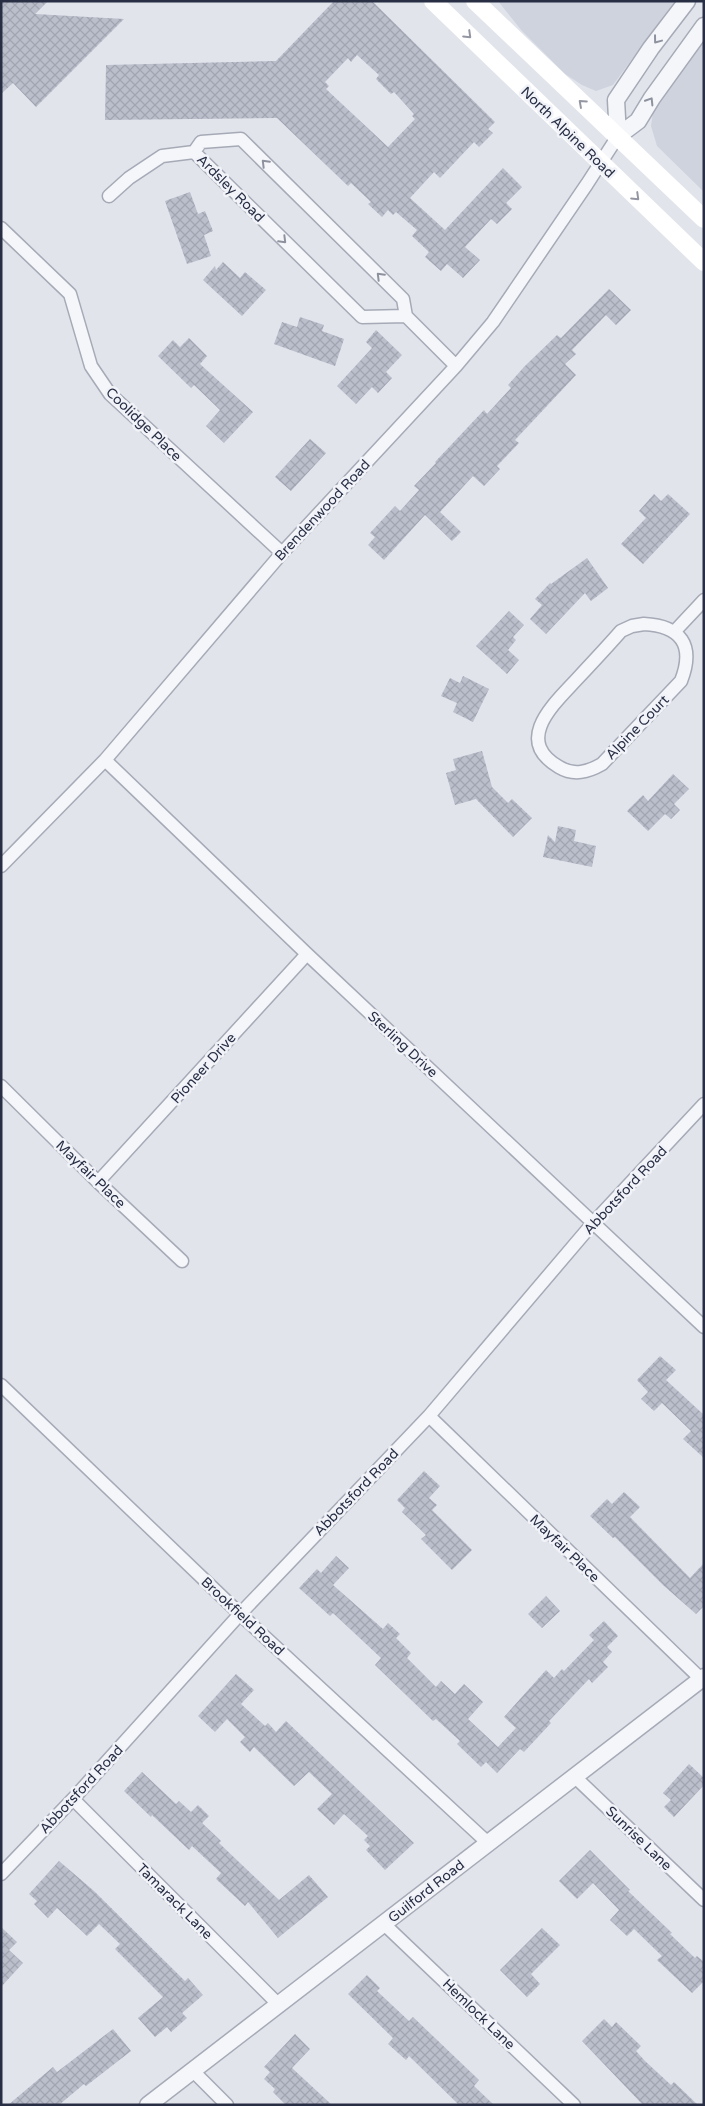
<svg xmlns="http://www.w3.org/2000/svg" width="705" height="2106" font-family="'Varela Round',sans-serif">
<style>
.built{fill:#cfd3de}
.building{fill:url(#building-cross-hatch);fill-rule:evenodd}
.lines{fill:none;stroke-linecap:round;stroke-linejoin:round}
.minor-casing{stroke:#a6aab6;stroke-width:15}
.tertiary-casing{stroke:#a6aab6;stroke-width:19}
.minor{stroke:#f5f6f9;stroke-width:12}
.tertiary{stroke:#f5f6f9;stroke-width:16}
.secondary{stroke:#fff;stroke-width:18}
.oneway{stroke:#9497a2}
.oneway2{stroke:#8e929f}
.labels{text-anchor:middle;stroke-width:5;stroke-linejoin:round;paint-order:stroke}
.street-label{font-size:14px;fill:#282f45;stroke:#f1f3f8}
</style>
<defs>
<pattern id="building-cross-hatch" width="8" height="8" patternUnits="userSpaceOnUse" patternTransform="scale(1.25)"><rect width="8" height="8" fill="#bbbfcc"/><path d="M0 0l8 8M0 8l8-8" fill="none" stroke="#a1a4b1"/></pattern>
</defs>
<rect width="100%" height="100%" fill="#e1e4eb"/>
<path class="built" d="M498,1H675L613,85L596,91L582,85L565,74L522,31Z
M704,38V192L657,146L651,126L653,112L667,87Z"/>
<path class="building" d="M1,1H48L35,14L124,19L36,107L13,83L1,94Z
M334,1H372L495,122L488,129L493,133L479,147L474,142L440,178L434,172L410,198L445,230L503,168L522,187L506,203L512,209L497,224L491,219L465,247L480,260L463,278L447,264L441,271L425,257L429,252L412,236L417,230L396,212L393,215L388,210L382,217L368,204L371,202L351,183L348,186L277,118L105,120L106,65L276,61ZM357,55L379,75L376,79L391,94L394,92L414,114L412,116L415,119L388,147L326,89L329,86L325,82L348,58L351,62Z
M190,192L198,214L205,211L213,231L204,235L211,256L187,264L165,201Z
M223,262L240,278L245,272L266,290L242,316L203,280L215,266L216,270Z
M609,289L631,310L616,325L606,315L572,350L576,354L565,364L576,375L515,440L519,443L497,466L500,469L484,486L473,476L440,512L461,532L452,541L425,515L384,560L368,545L375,537L370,533L395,506L400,511L419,490L414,486L436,463L435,462L484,410L487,414L511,388L508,385L524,367L557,335L561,338Z
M300,317L324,325L322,331L344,339L335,366L274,344L282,322L297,327Z
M376,330L402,355L386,372L392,378L378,393L372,387L356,404L337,386L372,348L366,342Z
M189,338L207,356L200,364L253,412L224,443L206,426L220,410L194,385L191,388L158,356L173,340L180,347Z
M310,439L326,453L291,491L275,477Z
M654,494L661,501L668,494L690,514L643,564L621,544L646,518L639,511Z
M587,558L608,588L591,601L585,593L546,634L530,619L542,605L535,599L550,583L551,584Z
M509,611L524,625L513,637L516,640L508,650L519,660L507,674L476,646Z
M463,676L489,689L473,722L453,712L457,703L441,696L450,678L460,683Z
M482,751L492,787L508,803L512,799L532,818L513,837L476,799L455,805L446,773L456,770L453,759Z
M673,774L689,789L674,804L680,810L671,819L665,814L648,831L627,811L643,795L648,801Z
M558,826L576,830L574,841L596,846L592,867L543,857L548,835L555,842Z
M660,1356L676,1370L666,1380L704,1415V1458L683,1439L691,1431L662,1403L654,1411L641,1399L648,1392L637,1380Z
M424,1471L440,1486L429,1498L437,1505L432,1510L472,1550L452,1570L421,1539L426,1535L402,1512L405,1508L397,1500Z
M624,1492L640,1507L630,1517L690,1578L704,1563V1606L696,1614L663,1585L615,1537L613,1538L590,1516L607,1499L612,1504Z
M336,1556L349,1568L333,1585L383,1629L388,1623L400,1634L396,1638L411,1653L407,1658L436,1687L441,1681L455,1694L464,1684L483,1702L468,1719L498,1747L516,1728L504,1717L546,1670L554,1678L562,1669L564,1671L594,1640L589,1635L604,1621L618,1636L607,1647L612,1652L603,1662L608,1667L592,1683L589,1679L549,1721L551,1723L524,1752L520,1749L497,1773L486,1762L481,1767L457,1744L460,1741L436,1719L433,1721L375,1665L381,1658L333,1613L330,1616L299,1588L317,1569L321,1573Z
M546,1596L560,1611L542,1628L528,1614Z
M236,1674L254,1690L241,1704L265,1726L268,1723L276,1732L286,1721L414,1843L385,1870L366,1850L370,1846L364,1840L368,1836L344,1814L334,1825L317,1809L332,1794L309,1772L294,1786L254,1747L250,1752L240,1742L245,1737L227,1719L215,1732L198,1716Z
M689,1764L704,1778V1785L674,1817L664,1807L671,1800L663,1793Z
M142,1772L176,1804L179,1801L191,1812L198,1805L209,1816L202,1823L221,1841L219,1843L279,1900L309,1875L328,1897L278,1938L248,1902L245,1906L216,1879L221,1873L192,1846L189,1850L152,1815L151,1817L124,1791Z
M590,1850L630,1890L628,1891L672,1933L670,1934L695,1958L697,1956L704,1962V1981L692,1993L657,1960L662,1956L634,1929L627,1936L610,1920L619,1910L593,1883L577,1899L559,1881Z
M59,1861L94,1891L185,1981L188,1978L203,1995L182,2013L187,2018L171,2032L167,2027L155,2037L138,2018L163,1997L115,1949L120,1944L99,1924L87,1936L57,1908L48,1918L34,1904L37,1901L29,1894Z
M1,1927L17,1942L9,1950L23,1963L1,1987Z
M542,1928L560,1945L531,1974L540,1984L527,1997L500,1970Z
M367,1975L380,1988L377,1991L409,2021L413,2017L479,2080L474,2086L494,2105H459L409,2056L406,2060L388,2044L393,2038L348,1994Z
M604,2019L612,2027L616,2022L641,2046L636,2051L645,2061L671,2085L674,2082L698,2105H643L582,2041Z
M113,2029L131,2051L86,2086L84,2084L59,2105H8L53,2067L57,2072Z
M295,2034L310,2049L292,2068L332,2105H286L273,2092L275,2089L264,2079L270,2072L264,2067Z"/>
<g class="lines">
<g class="minor-casing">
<path id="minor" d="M109,196L129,178L162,156L194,152
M1,228L70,294L91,366L110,394L282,553
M406,316L362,317L194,152L201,142L241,139L403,299L406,316L456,366
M644,624C681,626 695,645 681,681L602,764C588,772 574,776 559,767C513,740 554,704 577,679C592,663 607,647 621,631L632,626Z
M675,631L704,600
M105,760L307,954L704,1327
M1,866L105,760L282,553L456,366L493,322L587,184L618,136
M1,1086L98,1182L182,1261
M98,1182L307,954
M1,1385L240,1614L488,1843
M429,1416L701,1679
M574,1776L704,1900
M73,1799L278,2004
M1,1874L73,1799L240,1614L429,1416L593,1223L704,1104
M384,1924L574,2105
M193,2071L227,2105"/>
</g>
<g class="tertiary-casing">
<path id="tertiary" d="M618,136L616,100L651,48L687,1
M618,136L638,121L652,98L704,26
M148,2105L704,1677"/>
</g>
<use href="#minor" class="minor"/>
<use href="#tertiary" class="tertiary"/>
<path class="secondary" d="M433,1L704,262
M475,1L704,219"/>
</g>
<defs><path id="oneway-chevron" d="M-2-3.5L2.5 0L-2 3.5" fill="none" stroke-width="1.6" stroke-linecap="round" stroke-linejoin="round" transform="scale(1.25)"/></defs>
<g class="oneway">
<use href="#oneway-chevron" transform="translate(468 35) rotate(44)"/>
<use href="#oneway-chevron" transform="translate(582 103) rotate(-138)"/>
<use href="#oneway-chevron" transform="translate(636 197) rotate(44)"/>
</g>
<g class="oneway2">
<use href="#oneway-chevron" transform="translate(657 40) rotate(127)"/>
<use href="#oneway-chevron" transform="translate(650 101) rotate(-58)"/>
<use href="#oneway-chevron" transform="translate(265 163) rotate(-135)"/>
<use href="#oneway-chevron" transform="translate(283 240) rotate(45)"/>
<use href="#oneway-chevron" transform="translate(380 276) rotate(-135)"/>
</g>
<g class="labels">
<g class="street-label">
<text transform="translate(568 132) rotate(44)" y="5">North Alpine Road</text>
<text transform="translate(231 188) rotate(45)" y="5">Ardsley Road</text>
<text transform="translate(144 424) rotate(44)" y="5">Coolidge Place</text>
<text transform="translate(322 510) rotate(-47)" y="5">Brendenwood Road</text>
<text transform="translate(637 727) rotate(-46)" y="5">Alpine Court</text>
<text transform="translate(403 1044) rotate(43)" y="5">Sterling Drive</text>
<text transform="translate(203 1068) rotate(-48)" y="5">Pioneer Drive</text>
<text transform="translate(91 1174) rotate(44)" y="5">Mayfair Place</text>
<text transform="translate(625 1190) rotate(-47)" y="5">Abbotsford Road</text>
<text transform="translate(356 1492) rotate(-46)" y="5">Abbotsford Road</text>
<text transform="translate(565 1548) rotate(44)" y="5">Mayfair Place</text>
<text transform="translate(243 1616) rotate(43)" y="5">Brookfield Road</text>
<text transform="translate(81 1789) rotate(-47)" y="5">Abbotsford Road</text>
<text transform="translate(639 1838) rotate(44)" y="5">Sunrise Lane</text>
<text transform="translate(426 1891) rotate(-38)" y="5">Guilford Road</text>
<text transform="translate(175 1901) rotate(45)" y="5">Tamarack Lane</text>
<text transform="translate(479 2014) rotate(44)" y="5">Hemlock Lane</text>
</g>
</g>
<rect width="705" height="2106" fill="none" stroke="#282f45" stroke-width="5"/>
</svg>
